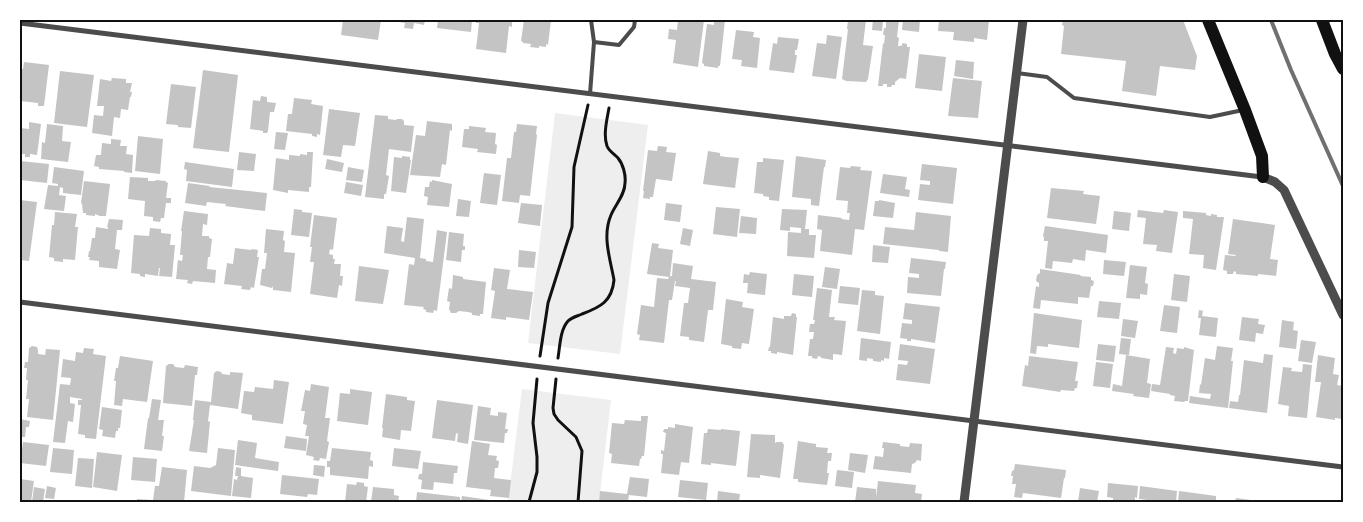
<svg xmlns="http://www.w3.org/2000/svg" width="1363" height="522" font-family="'Playfair Display',serif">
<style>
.green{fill:#eee}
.building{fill:#c4c4c4}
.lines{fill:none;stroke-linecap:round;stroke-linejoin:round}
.path{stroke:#111;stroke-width:3}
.service{stroke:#4c4c4c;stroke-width:4}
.minor{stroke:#4c4c4c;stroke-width:5}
.tertiary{stroke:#4c4c4c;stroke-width:9}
.primary{stroke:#111;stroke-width:12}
.rail{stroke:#707070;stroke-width:4}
.neatline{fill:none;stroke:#111;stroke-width:2}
</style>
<rect width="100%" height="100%" fill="#fff"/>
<path class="green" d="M555,113L648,125L620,354L528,343Z
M522,389L611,400L599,502H508Z"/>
<path class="building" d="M343,20H381L378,40L341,35Z
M393,20H425L424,25L414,23L413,29L404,28L405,23L393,21Z
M438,20H472L471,32L437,28Z
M476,20H512V27L509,26L506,53L476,49L479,23H476Z
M524,20H551L548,45L546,44V47L539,46V48L530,47L531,44L523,43V42L521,41Z
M678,20H704L698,67L673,63L676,40L668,39L669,29L677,30Z
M714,20H725L720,66H718V68L704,66V64L702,63L707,24L714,25Z
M848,20H866L863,45L873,46L868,79L866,82L846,81L842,79L848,29H847Z
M873,20H883L882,31L872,30Z
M886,20H899L897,37L899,38L898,46H901L903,43L907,44V47H910L906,79L900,78L895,82V85H892L891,87H887V84H883V86H878L883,43L884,44L885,35H883L884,28H886Z
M903,20H920L919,32L902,30Z
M939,20H989L987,40L974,38V42L953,40L954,32L938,31Z
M1063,20H1183L1197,56L1195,70L1160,66L1156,96L1122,91L1126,61L1061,54L1064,26L1062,25Z
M736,30L754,32L753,37L760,38L757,68L741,66L742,60L732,59Z
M827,35L842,37L836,79L812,76L817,43L826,44Z
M778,37L799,39L797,50H795V55H797L794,73L769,70L773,43L777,44Z
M919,54L946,57L942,91L915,88Z
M956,60L974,62L973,79L954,76Z
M24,62L49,65L44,106H38V103L20,101V88L22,73H20V69H23Z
M203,70L238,75L229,152L193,148Z
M60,71L94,75L87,127L54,123Z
M112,78L126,79V83H132L130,92H132L131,97H130L128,110L121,109L120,118L114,117L112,136L92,133L94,115L103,116L104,106H97L100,79L111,81Z
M953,78L982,81L978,118L948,116Z
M171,84L196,87L191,128L178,127V125L166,124Z
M261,96L267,97V102L276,103L274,112H270L268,131L267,133H263V131L250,129L253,100L260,101Z
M294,98L312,100L311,104L323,106L320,135L317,134V137L312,136V134L286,131L288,114H292Z
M329,109L360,113L355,146L343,145L341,157L323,155Z
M375,115L388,116V119L396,120L397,119H402L404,121V125L414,126L411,152L389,149L386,175L389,176L386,194H384V199L365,197Z
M427,121L452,124V131L450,130L446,165L442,164L440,177L410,175L416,135L425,136Z
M29,122L41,124L37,155L30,154V157H25V154H20V128L29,129Z
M47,124L63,126L62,141L71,142L68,162L41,159L42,142L45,143Z
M517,124L537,126L536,134L537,135L530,196L520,195L519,203L502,201L507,158H511L514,132H516Z
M469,126L486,128L485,132L496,133L495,144L497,145L496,154L477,152L478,149L462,147L464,129H469Z
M276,132L288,133L285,150L274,149Z
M138,136L163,139L160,174L135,171Z
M111,139L121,140L120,146H127L126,154L133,155L132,173L124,172V171L99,169V167L94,166L96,155H101L102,143L111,144Z
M658,146L667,147L666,152L676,153L672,181L656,179L653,197H650V199L643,198L644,191H643L648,150L657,151Z
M708,151L720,153V156L726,157L739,158L735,188L703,184Z
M239,152L256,154L254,171L237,170Z
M307,152H313L311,187H309V192L288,190V193L273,190L276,158L289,160V155L300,156V154L307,155Z
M402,156L410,157V160H411L406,193L391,191L394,157L402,158Z
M796,156L826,160L825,167H824L819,206L811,205V199L792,197Z
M763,158L784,160L779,201L769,200V197L763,196V194L754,193L757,162H763Z
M327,159L344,163L342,172L325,169Z
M20,161L49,164L47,183L20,180Z
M185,162L234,169L232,187L186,181L187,170L184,169Z
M922,164L957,168L953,204L918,200L920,184L930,185V181L920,180Z
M851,166L861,167L860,170L872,171L864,230L855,229L852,255L820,251L822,230L817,229L818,215L842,218L841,219L849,220L850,213H847L848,201L836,200L840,167L850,168Z
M54,167L84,171L81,195L63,193V188L60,187L59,195L66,196L64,211L44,209L48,185L58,186V184L52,183Z
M348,167L364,170L362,182L346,180Z
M484,173L501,175L497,205L480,203Z
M883,174L907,177L905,189L910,190L909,197L880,193Z
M130,177L148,178V181H155L156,180L166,181V182L168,183L166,198H171V203H166L164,218H161L160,222L153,221V217L144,216L145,201L128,199Z
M432,180L452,184L449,207L427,205L428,197L424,196L425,187H429L430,181L432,182Z
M84,181L110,184L106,216H100L95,214V216L86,215V213H83L82,204L81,203Z
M346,182L363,185L361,196L344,193Z
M188,183L210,186L209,187L267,193L265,211L225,206L226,204L207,202L206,206L185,203Z
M1051,188L1084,191L1083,194L1100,196L1096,224L1047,218Z
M458,199L471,201L469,217L456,216Z
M20,200L37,202L29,261L20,260Z
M879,200L895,203L893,218L873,216L875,201H879Z
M521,203L542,205L540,226L518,223Z
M666,203L682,205L680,222L664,220Z
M716,207L740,209L737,237L713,234Z
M294,209L302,210V212L312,213L309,237L291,235Z
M782,209L807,210L805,229H809V235H816L814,258L787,256L788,232L801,233V228L790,227V231L780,230Z
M1138,210L1163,213L1164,210L1178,212L1172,253L1156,251L1157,245L1143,244L1146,218L1137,217Z
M184,211L208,214L207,225L203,224L202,236H209V238L212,239L210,257H208L207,269L216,270L215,283L193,281L192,284L187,283L188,280L176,279L178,260L182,261L183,255H180L182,231H181Z
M1114,211L1131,213L1129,231L1112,229Z
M1183,211L1206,213V215L1211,216V214L1217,215V217H1224L1216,270L1203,268L1204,255L1189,254L1193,219L1183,218Z
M55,212L77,214L75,227H78L75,260L63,259V262L54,261V258L49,257L52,225H54Z
M916,212L951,216L948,252L939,251V250L883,244L885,227L914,230Z
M314,215L337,218L333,250L330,249L329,254L333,255V259H335L334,264H341L340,276H343L342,286L339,285L337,298L310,294L314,262H310L312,247H310Z
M741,216L757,218L756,234L739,233Z
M407,217L424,219L420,258L426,259V261L433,262L437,230L447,232L437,311L434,310L433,313L426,312V310L423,309L424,307L404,305L409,264L414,265L415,258L384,253L387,226L403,228L401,241L404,242Z
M109,219L123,220L122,230H117L115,249L120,250L117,269L99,267V261L89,260L90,257H88L89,251H90L92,238H95L96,227L108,229V227H107Z
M1233,219L1275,225L1270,259L1278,260L1276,276L1258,274V276L1236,274V272L1234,271L1233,274H1227V271L1223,270L1225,255L1235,256L1236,255L1228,254Z
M1045,226L1108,235L1106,253L1086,250L1085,261L1073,259L1072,263L1053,261L1052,269L1045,268L1048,241H1044V237L1043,236Z
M150,228L161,229V233L171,234L170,245H175L172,277L159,276L160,268H159L158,276L145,274V277L140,276V274L131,273L134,235L149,236Z
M683,228L693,230L690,246L680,244Z
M266,229L284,231L283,240L285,241L284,252L295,253L291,292L273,290V286L272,288L260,285L262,269H265L267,253H264Z
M449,232L464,234L463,246H465V250H462L461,262L446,260Z
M652,243L659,244L658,248L673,250L670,276H672L673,263L693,266L691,279L716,282L713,310H708L704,342L689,340V337L680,336L684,303H688L690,288L675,286L676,281H675L672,300H669L664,343L639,340L640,335L637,334L641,305L654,307L657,278L668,279L669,277L647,274Z
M873,245L890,247L888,263L872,262Z
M235,248L251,250L252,249L258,250L257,257H259L254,288L251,287L250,290L241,289L242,286L224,284L227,263L233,264Z
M519,250L536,252L534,268L518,267Z
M911,258L946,262L945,269H944L941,296L907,293L908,277L919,278V274L909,273Z
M1104,260L1126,262L1124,276L1103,274Z
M1130,265L1147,267L1145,283L1148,284L1147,295L1140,294V299L1126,298Z
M359,266L389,270L383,304L355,301Z
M825,267L840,269L837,289L822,287Z
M494,268L510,270L507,289L533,292L529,320L506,317V320L491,318L495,291L491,290Z
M1040,269L1081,275L1080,276L1091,277V280L1094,281L1093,286H1091L1089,298L1078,297V304L1041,300L1040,309L1033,308L1036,286L1039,287V283L1036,281L1037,275L1040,273Z
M750,272L767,274L765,295L747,293L748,283H743L744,274L749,275Z
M794,274L814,276L812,297L792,295Z
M1174,274L1190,276L1187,302L1171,300Z
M453,275L463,277V279L486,282L483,314H480V316L472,315V313L468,312L459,311L456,313H451L449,309L450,302L447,301L449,288L452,289Z
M840,286L860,288L858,305L838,303Z
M817,288L832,290L829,317H835L834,320L846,321L842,355L833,354V360L821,358V357L818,356L817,359L812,358V356H808L810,339H813L814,332H809L810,324H814L815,320H813Z
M862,290L875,291V295L884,296L880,334L857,331Z
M726,299L743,302L742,307L754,309L749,344L742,343L741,349L732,348V346L721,344Z
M1099,301L1121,303L1119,319L1097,317Z
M905,303L940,307L935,343L911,339V341H907V339L900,338L902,323L912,324V320L903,319Z
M1164,305L1180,307L1177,333L1160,331Z
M1199,310L1203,311L1202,316L1218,318L1216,337L1199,335L1201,318H1198Z
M792,313L796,314V317H797L793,355L777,352V354L771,353V351H768L769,347H770L773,317L784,319V316H791Z
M1034,313L1082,320L1079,348L1048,344V347L1037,346L1036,354L1030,353Z
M1242,317L1259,319L1258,324L1265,325L1263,334L1256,333L1255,342L1239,340Z
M1123,319L1138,321L1135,338L1121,336Z
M1282,320L1294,322L1293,330L1298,331L1296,349L1279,347Z
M861,338L891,342L889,359L884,358V361L881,360V362L873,361V359L867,358V361L859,360Z
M1121,338L1131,339L1129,355L1119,354Z
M1301,340L1316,342L1312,363L1298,361Z
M900,344L935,349L930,384L896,380L898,364L907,365L908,361L898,360Z
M1098,344L1116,346L1114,362L1096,360Z
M32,346L37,347L38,350V354L45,355L46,349L60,350L53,420L27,417L29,399H26L28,380H26L27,368H24L25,362H28L29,348Z
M1217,346L1233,348L1231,361H1233L1228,408L1189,403L1190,396L1210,399L1211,394L1199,393L1200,384L1201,385L1205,358L1215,360Z
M1166,347L1174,348L1173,353L1176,354L1177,348L1184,349V347L1194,350L1188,401H1185L1184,402L1174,401L1175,396L1170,395V394L1151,391L1152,384L1160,385Z
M84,348L94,349L93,354L106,356L96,439L85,438V435L78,434L81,405H78V400H82V399L70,397V403L75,404L73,422L68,421L65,443L53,442L60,384L70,385L71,378L61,377L63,359L75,361L76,352L83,353Z
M1264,354L1273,355L1267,413L1229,408L1230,401L1238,402L1239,395H1240L1244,360L1263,363Z
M1126,355L1150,359L1147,383L1151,384L1149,398L1133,396L1134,394L1112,391L1113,384L1122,386Z
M1318,355L1335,358L1333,374L1339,375L1337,385L1343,386V419L1335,418V420L1316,417L1321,382H1315Z
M120,356L153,361L147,402L123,399L122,406L114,405L116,381H114L116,368H118Z
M1029,356L1078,362L1075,381H1078L1077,388H1075L1074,391L1061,390L1060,392L1022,386L1025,365L1028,366Z
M1096,362L1113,364L1110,388L1093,386Z
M169,364H173L175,367L184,368L185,365L198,367L197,375H195L192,406L163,403L166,366Z
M1303,364L1312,365L1307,418L1288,416L1289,406L1278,404L1283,367L1292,368L1291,371L1302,372Z
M217,371L221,372L222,374L230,375V372L243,373L238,409L210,405L208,421L210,422L207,453L189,451L194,420H193L195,400L211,402L214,373Z
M274,380L289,382L283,424L252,420V415L241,413L244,391L254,392L255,387L273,389Z
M311,384L329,387L325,418H330L327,441L329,442L326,459L320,458L319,461L313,460L314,457L306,455L309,436H305L307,425L303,424L305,411H301L305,390L310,391Z
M350,389L372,392L368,425L337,421L340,393L350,394Z
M386,394L407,397V400L415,401L411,431L401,430L400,440L382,437L383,428H382Z
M152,399L161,400L158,420H164L162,436H164L162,451L144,449L148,418L156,419L149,418Z
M437,400L473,405L468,444L457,442L458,434L456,433L455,441L432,438Z
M478,406L491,408L490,415L498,416V412L507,413L505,429H508L507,433H505L504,443L474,440Z
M102,407L122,410L120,428H118V431H116L115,438L102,436L103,430L99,429Z
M641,416H648L644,456H642L641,459H640L639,466L611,463L612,454L609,453L612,423L624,424L625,420L641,421Z
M20,419L30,421L29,427H26L25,437H20Z
M675,424L693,427L689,463L681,462L679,475L661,473L663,454H661V450L664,451L666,433L663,432L664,429H668V427L675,428Z
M708,429L721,430V429L740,431L736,466L711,463V465L701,464L704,433H707Z
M751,434L775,435V443L777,442H782L784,445L780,478L760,475V478L747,477Z
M286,436L307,439L306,451L284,448Z
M238,440L257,443L255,458L279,462L278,471L235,465Z
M472,441L490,444L488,455L497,456L496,460L499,461L498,468H495L494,478L511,480L509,498L490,496L491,490L466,487Z
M798,441L816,444V447L828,448L827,453H832L831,461H828L827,473H829L827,485L798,482V479H793Z
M23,442L49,445L46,466L20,463Z
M883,442L900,444V446L909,447L910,443L922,444L921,461L917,460L915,463L912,464L911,473L873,469L875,456L883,457L884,448H882Z
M53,448L74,450L72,474L50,472Z
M218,448L235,450L231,496L191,491L194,466L210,468L216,465Z
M332,448L371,452L370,460L373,461V467L369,466L368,479L330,475V467H327V461H330Z
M394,448L421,451L418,469L392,466Z
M97,452L122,455L117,491L93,487Z
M850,453L868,455L865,473L848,470Z
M133,457L157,459L155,482L131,480Z
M78,458L94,459L92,488L75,486Z
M423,462L458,466L457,473H454L453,484L434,482L433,490L421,489L422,480L418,479L419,474H422Z
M1015,464L1066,470L1065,478H1064L1061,498L1023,493L1022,498L1014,497L1016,484H1012L1013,476H1011L1012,471L1014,470Z
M314,465L325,466L324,477L313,475Z
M162,467L187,470L184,502H137V499L153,500L155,486H159Z
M236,467L241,468V476L253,478L251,498L232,496L234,479L237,480L238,476H235Z
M837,470L854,472L852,488L835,486Z
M282,475L319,479L317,495L308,494L307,497L280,494Z
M630,477L649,479L647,497L629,495L628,502H599L600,491L627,494Z
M20,479L34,481L31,502H20Z
M680,480L708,483L706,500L678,497Z
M878,481L916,485L915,493L922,494L921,502H855L857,487L876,489V498Z
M357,482L364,483V486L368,487L366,502H345L347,484L356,485Z
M1108,483L1138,486L1137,498L1135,497V502H1113V498L1107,497Z
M47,486L56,488L54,499L45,498Z
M1140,486L1177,491L1176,502H1146L1147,500L1139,499Z
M34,487L45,489L43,502H32Z
M373,487L394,489V495L399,496L398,502H371Z
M1080,488L1099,491L1097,502H1078Z
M718,491L740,494L739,502H717Z
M1179,491L1216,496V502H1178Z
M417,492L460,497V502H416Z
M462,496L496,501V502H461Z
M1236,498L1258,501V502H1235Z"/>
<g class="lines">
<path class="path" d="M540,356L548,303L572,227L574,167L588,105
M558,358C560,346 560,330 568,321C572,317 578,316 582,314C601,307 612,301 614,280C610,258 602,236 611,215C615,205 625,195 625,183C626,175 623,164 618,158C614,154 609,151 607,146C603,135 607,119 609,108
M556,379L553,408L554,414L558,420L576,437L582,451L578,502
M529,502L537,472V457L533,423L537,379"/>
<path class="service" d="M594,42L619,45L634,27L635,20
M1017,73L1047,77L1074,98L1210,117L1243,110
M590,94L594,42L591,20"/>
<path class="minor" d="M20,23L1262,177
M20,302L1343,467"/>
<path class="tertiary" d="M1263,177L1275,182L1284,190L1343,315
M964,502L1023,20"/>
<path class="primary" d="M1208,20L1245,110L1262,156L1263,177
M1322,20L1335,54L1343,69"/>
<path class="rail" d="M1271,20L1291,70L1343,186"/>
</g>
<rect width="1363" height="522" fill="none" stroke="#ffffff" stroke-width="42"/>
<rect x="21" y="21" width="1321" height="480" class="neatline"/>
</svg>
